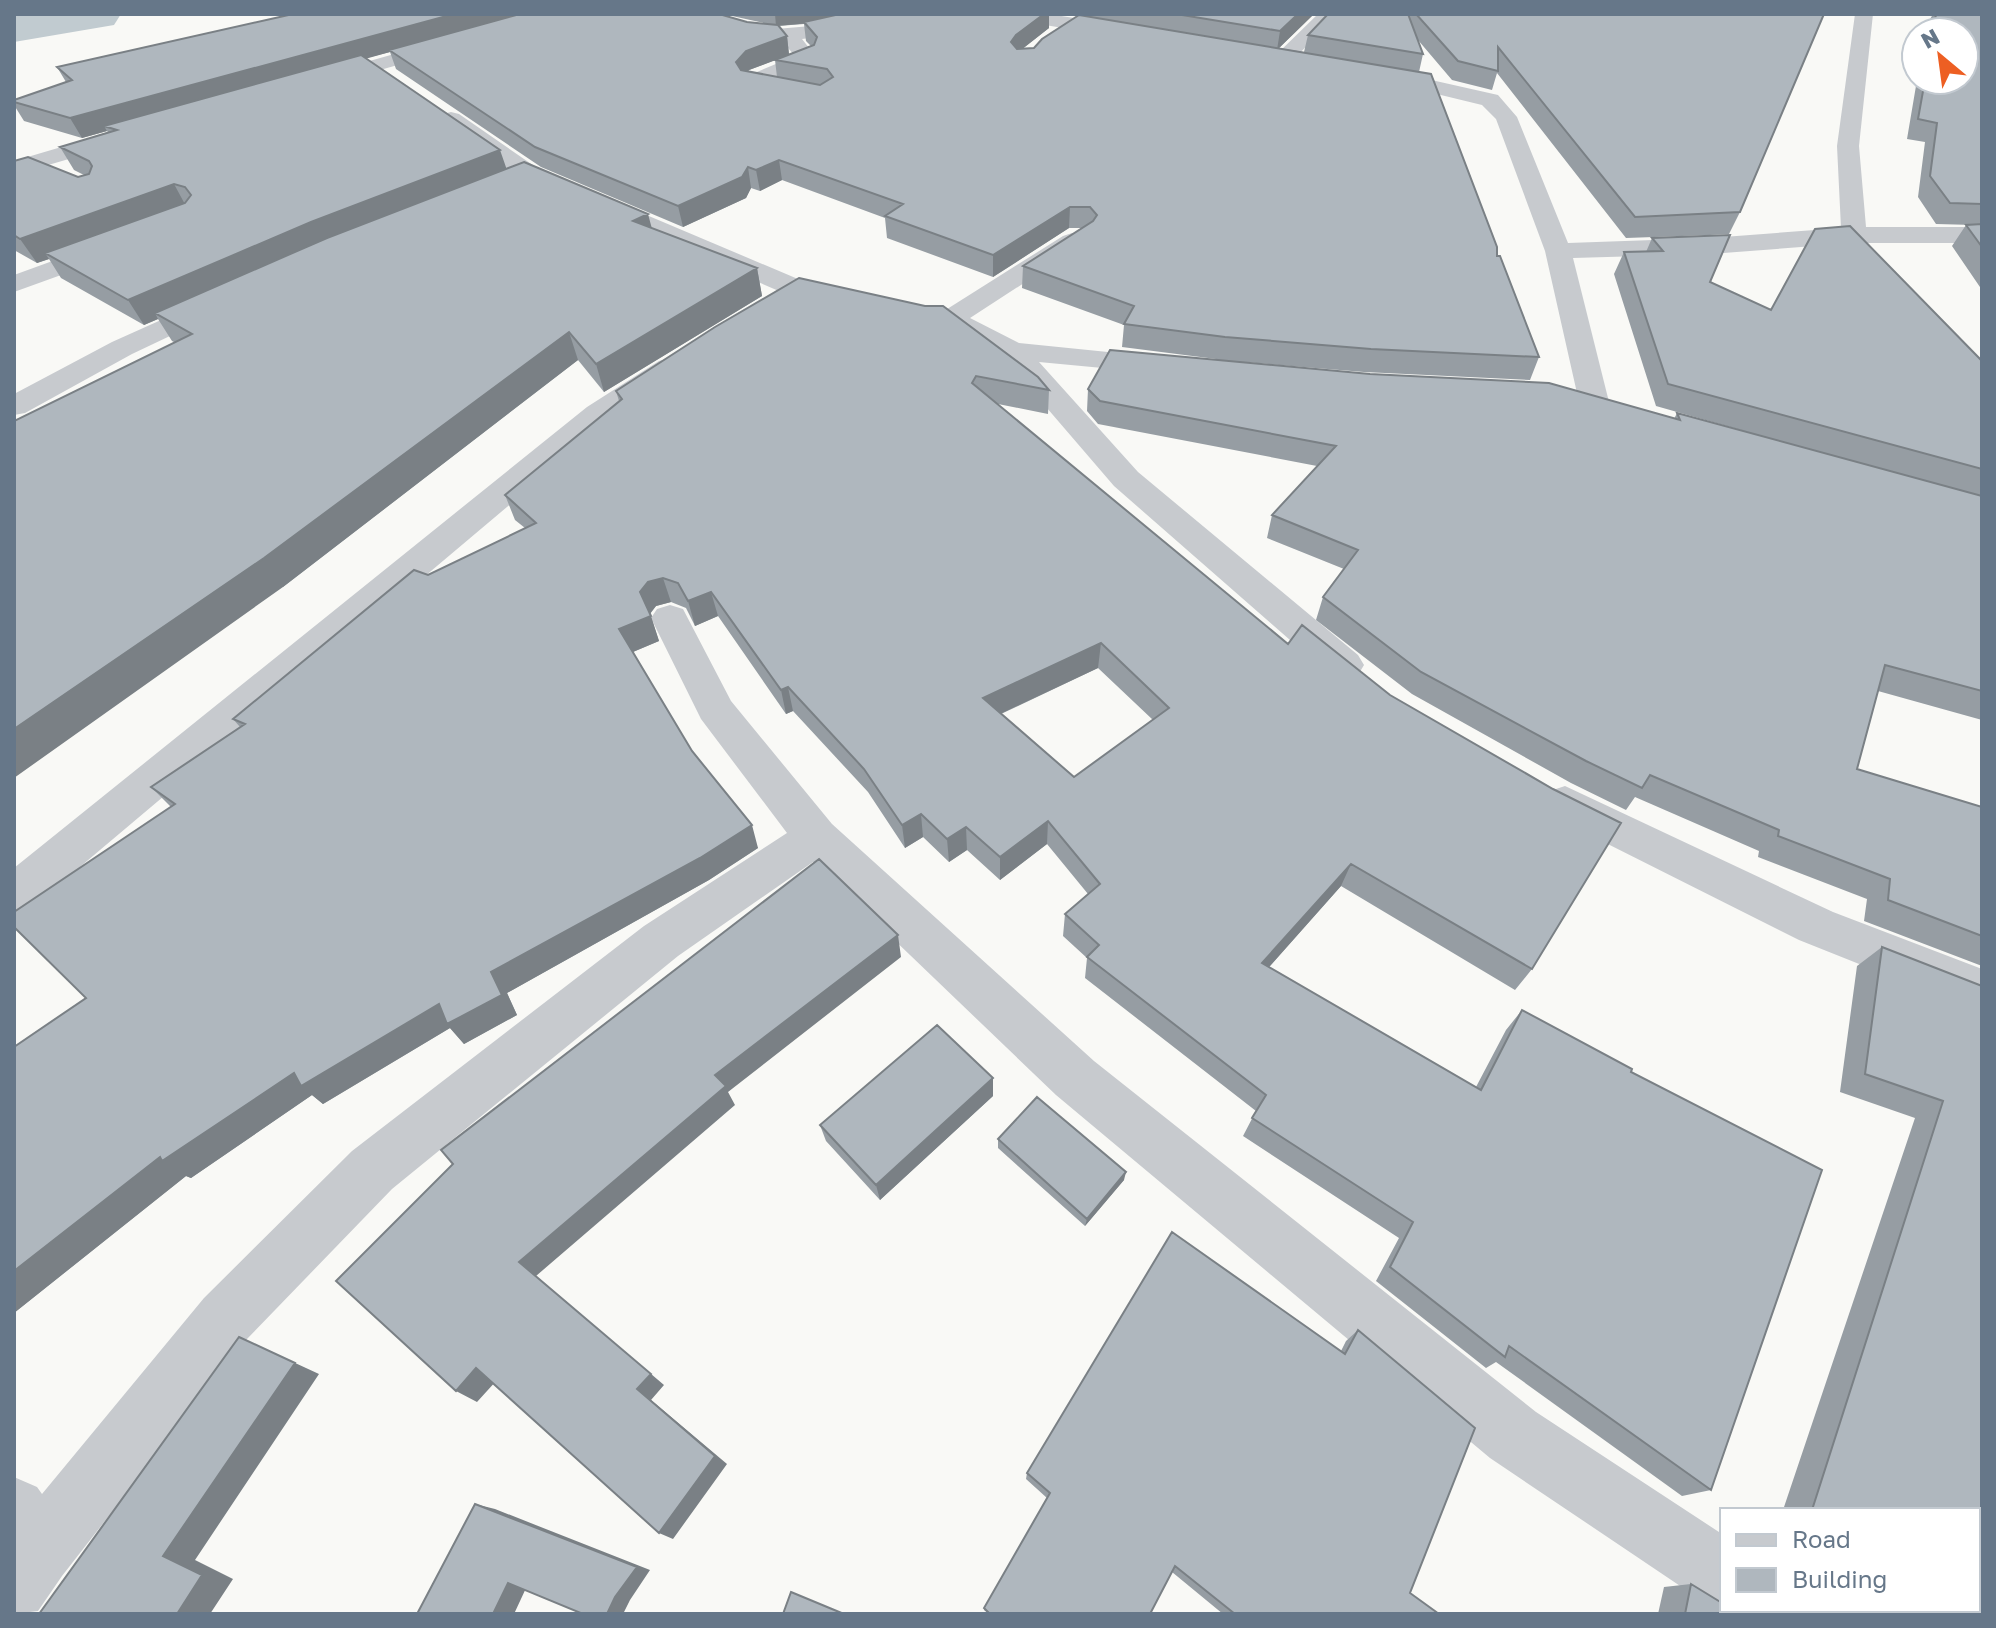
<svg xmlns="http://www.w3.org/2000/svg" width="1996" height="1628" font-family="'Golos Text',sans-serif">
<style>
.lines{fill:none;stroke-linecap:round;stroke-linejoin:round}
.river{fill:#c1cbd0;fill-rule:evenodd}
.minor{fill:#c7cace;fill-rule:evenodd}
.wall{fill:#969da3;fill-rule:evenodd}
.shaded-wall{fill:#7a8085}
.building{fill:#afb7be;stroke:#7a8085;stroke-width:2;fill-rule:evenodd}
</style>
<rect width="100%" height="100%" fill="#f9f9f6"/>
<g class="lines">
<path class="river" d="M14,14H121L114,25L14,42Z"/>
<path class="minor" d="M536,14H566L564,18L327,85H313L310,81L313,77Z
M680,14H709L776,29L811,26L860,14H889C875,28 822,36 802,39L817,58L814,62L769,81L804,88L808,92L804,96L797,98L751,90L742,81L745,77L795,56L782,41L750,37L682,18Z
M1006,14H1049L1124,26L1134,32L1124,38L1015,20Z
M1318,14H1338L1291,62H1277L1274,58L1277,54Z
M1855,14H1873L1859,146L1866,227H1982V243H1854L1710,254L1573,258L1609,402L1605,409L1594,411L1583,409L1579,402L1545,251L1496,119L1482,105L1371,78L1368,74L1378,68L1498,95L1517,117L1568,243L1710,238L1841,228L1837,146Z
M451,112L459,114L540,170L805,282L855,292L859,298L855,304L845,306L788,295L524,180L443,124L440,119L443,114Z
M119,130L127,132L130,137L127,142L14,175V161Z
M1072,233L1081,236L1085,241L1081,246L970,318L1019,343L1177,359L1181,365L1177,371L1166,374L1039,362L1138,472L1358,655L1364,665L1358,675L1344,679L1330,675L1114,486L1003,357L945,327L917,325L913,319L917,313L944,311L1063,236Z
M113,239L122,241L126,247L122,253L14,292V275Z
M219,294L229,296L233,302L229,308L132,354L25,413L14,415V394L112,342Z
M670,358L681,361L685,367L681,373L609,421L30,909L14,914V868L587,407L659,361Z
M670,605L683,609L731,701L832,824L1094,1061L1536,1412L1722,1534V1608L1698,1598L1490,1458L1056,1095L813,862L678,956L392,1189L246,1340L62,1576L38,1611L14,1614V1477L37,1487L42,1494L204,1298L352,1151L644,926L787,833L701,719L651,618L657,609Z
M1565,786L1833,912L1982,969V1013L1799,940L1550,815L1543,803L1550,791Z
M1742,1610H1816L1818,1614H1744Z"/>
</g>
<path class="wall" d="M723,14H1049V28L1022,49L1034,48L1077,16L1066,14H1314L1279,48L1304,52L1308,35L1328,14H1824L1740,212L1729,234L1710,235L1626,238L1497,73L1492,90L1452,80L1418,40L1423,54L1419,72L1539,357L1530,380L1364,372L1244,362L1674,419L1677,413L1762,436L1656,406L1614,274L1624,252H1646L1652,238L1710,282L1771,310L1982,361V720L1878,691L1857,769L1982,807V966L1864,921L1867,899L1758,857L1759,851L1635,797L1626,810L1571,783L1412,694L1316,620L1323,597L1344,569L1267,538L1272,515L1317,466L1098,424L1087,411L1088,389L1216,359L1122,347L1124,325L1022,288L1023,266L1082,228H1069L993,277L887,238L885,218L782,180L760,191L751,188L746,198L683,227L541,167L396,69L390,52L366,58L506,168L652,228L757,268L762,296L604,392L578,360L283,587L174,342L172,341L158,319L144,325L61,278L49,259L37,263L14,250V161L78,177L84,175L74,170L60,147L108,132L107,131L82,138L24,121L14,105V100L66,82L57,67L747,22L768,24ZM804,24L806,41L811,46L789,54L787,36L778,26ZM775,60L777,77L747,72L749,70Z
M1933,14H1982V290L1952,246L1966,225H1974L1936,224L1918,197L1925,142L1907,139L1917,80H1964V32H1926L1927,25Z
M715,327L1049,390L1048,414L998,404L1532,969L1515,990L1341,886L1269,967L1476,1087L1506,1030L1522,1010L1631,1072L1711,1490L1682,1496L1496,1362L1486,1368L1376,1281L1399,1238L1243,1136L1256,1111L1085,978L1087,958L1063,936L1065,914L1088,894L1047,844L1000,880L967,850L949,862L923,837L905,848L868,792L793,711L786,714L718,616L695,626L686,608L671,602L656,606L650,614L659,641L633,652L692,751L758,848L709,880L507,993L517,1015L464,1044L450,1028L323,1104L312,1095L191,1178L186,1176L14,1313V1047L86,998L171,807L151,787L240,727L233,719L428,575L525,528L515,520L505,495L619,401L616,391ZM1098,668L1153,720L1074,777L1001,714Z
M1882,947L1982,986V1614H1820L1818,1610H1978V1510H1783L1915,1118L1840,1092L1857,966Z
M993,1096L880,1200L826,1141L820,1125Z
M998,1139L1124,1180L1085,1226L998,1148Z
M1358,1330L1410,1593L1439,1614H1223L1172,1572L1150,1614H989L984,1610V1608L1047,1498L1026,1479L1027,1473L1341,1351L1346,1341Z
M1691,1584L1739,1614H1658L1664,1587Z"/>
<path class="shaded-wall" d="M454,14H525L389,50L390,52L115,129L104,126L107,131L82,138L70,118Z
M775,14H848L811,23L776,26Z
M1044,14H1049V28L1016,54L1011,42L1016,35Z
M1298,14H1314L1277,50L1280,31Z
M787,36L789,55L749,70L739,81L736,62L746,51Z
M500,150L508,173L155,313L158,319L144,325L128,300L311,222Z
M779,160L782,180L760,191L756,170Z
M748,167L751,188L746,198L683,227L678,206Z
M174,184L187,208L45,253L49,259L37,263L20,239Z
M1070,207L1069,228L993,277V255Z
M648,214L655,240L633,221Z
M757,268L762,296L604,392L596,364Z
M569,332L578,360L283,587L14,778V729Z
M663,578L671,602L656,606L648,616L640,592L648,582Z
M711,592L718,616L695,626L688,601Z
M651,616L659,641L628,654L619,629Z
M1101,643L1098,668L983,722V698Z
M788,687L793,711L786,714L781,690Z
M921,814L923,837L905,848L902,825Z
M1048,821L1047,844L1000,880V857Z
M752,825L758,848L709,880L507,993L517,1015L464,1044L450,1028L323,1104L312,1095L191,1178L186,1176L14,1313V1271L160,1157L294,1073L491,972Z
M966,827L967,850L949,862L947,839Z
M1351,864L1341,886L1254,984L1262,963Z
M898,935L901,957L728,1092L735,1105L536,1276L664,1385L651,1400L727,1464L673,1539L659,1533L637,1389L519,1262L715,1075Z
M993,1078V1096L880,1200L876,1185Z
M1126,1172L1124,1180L1085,1226L1087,1219Z
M239,1337L319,1374L195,1560L233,1579L210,1614H177L163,1556Z
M476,1368L497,1380L477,1402L456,1391Z
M475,1504L495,1509L650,1570L630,1600L623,1614H607Z
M508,1583L527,1586L514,1614H493Z"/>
<path class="building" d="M293,14H454L70,118L14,102V100L72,80L57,67Z
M520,14H719L747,22L778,25L787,36L746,51L736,62L741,70L820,85L833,77L827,69L775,60L814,45L817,37L804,22L840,14H1044L1016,35L1011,42L1017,49L1034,48L1042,39L1079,15L1431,74L1497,247V256H1500L1539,357L1371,349L1225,337L1124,324L1134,306L1023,266L1093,221L1097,215L1090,207H1070L993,255L885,216L903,204L779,160L756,170L748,167L742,177L678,206L535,147L389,50Z
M1176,14H1298L1280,31Z
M1328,14H1408L1423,54L1308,35Z
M1416,14H1824L1740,212L1635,217L1498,47V71L1458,61Z
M1936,14H1982V204L1950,203L1930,176L1937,123L1918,119L1925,80H1964V32H1933Z
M361,55L500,150L311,222L128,300L45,253L185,203L191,195L185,187L174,184L20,239L14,235V161L28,157L78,177L89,174L92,166L89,161L60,147L117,130L104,126Z
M524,162L648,214L633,221L757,268L596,364L569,332L264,558L14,729V421L192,334L155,313L327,238Z
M1982,224V247L1966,225Z
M1850,226L1982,361V469L1668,384L1624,252L1663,251L1652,238L1730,235L1710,282L1771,310L1815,229Z
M799,278L925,306H943L1038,377L1049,390L976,376L972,383L1288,644L1302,625L1390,695L1553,789L1621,823L1532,969L1351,864L1262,963L1481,1090L1522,1010L1632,1069L1631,1072L1822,1170L1711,1490L1509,1346L1505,1357L1390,1267L1413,1222L1252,1118L1266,1095L1087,957L1099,945L1065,914L1100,884L1048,821L1000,857L966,827L947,839L921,814L902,825L864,769L788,687L781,690L711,592L688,601L678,583L663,578L648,582L640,592L651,616L619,629L692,751L752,825L700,858L491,972L502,995L447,1024L439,1004L301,1086L294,1073L162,1161L160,1157L14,1271V1047L86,998L14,927V912L175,804L151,787L245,724L233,719L414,570L428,575L536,523L505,495L622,399L616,391L715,327ZM1101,643L1169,708L1074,777L983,698Z
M1110,350L1370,374L1549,383L1680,420L1677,413L1982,496V691L1885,665L1857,769L1982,807V936L1888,900L1890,879L1778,836L1779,830L1650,775L1642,788L1586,761L1421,672L1323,597L1358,550L1272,515L1336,446L1100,401L1088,389Z
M819,859L898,935L715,1075L726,1086L519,1262L651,1374L637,1389L715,1456L659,1533L476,1368L456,1391L336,1281L453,1164L441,1150Z
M1882,947L1982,986V1614H1816L1855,1613L1853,1610H1978V1510H1812L1943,1101L1865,1074Z
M937,1025L993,1078L876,1185L820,1125Z
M1037,1097L1126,1172L1087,1219L998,1139Z
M1172,1232L1345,1354L1358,1330L1475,1428L1410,1593L1439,1614H1235L1175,1566L1150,1614H990L984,1608L1050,1493L1027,1473Z
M239,1337L295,1363L163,1556L202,1575L177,1614H39Z
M475,1504L637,1567L615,1597L607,1614H583L508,1583L493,1614H417Z
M1691,1584L1722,1603V1610H1733L1739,1614H1685Z
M791,1592L844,1614H783Z"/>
<rect width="1996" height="1628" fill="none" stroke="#667789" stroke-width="32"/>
<rect x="1720" y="1508" width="260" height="104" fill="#ffffff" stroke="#c2c9d0" stroke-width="2"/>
<rect x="1736" y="1534" width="40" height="12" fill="#c7cace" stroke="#c2c9d0" stroke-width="2"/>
<text x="1792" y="1548" font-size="24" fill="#667789">Road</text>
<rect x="1736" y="1568" width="40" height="24" fill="#afb7be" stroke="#c2c9d0" stroke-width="2"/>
<text x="1792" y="1588" font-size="24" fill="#667789">Building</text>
<g transform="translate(1940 56) rotate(331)"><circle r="38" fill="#ffffff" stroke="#c2c9d0" stroke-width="2"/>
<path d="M0-6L14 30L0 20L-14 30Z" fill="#ed5f23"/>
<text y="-12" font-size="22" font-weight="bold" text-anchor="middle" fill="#667789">N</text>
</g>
</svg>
